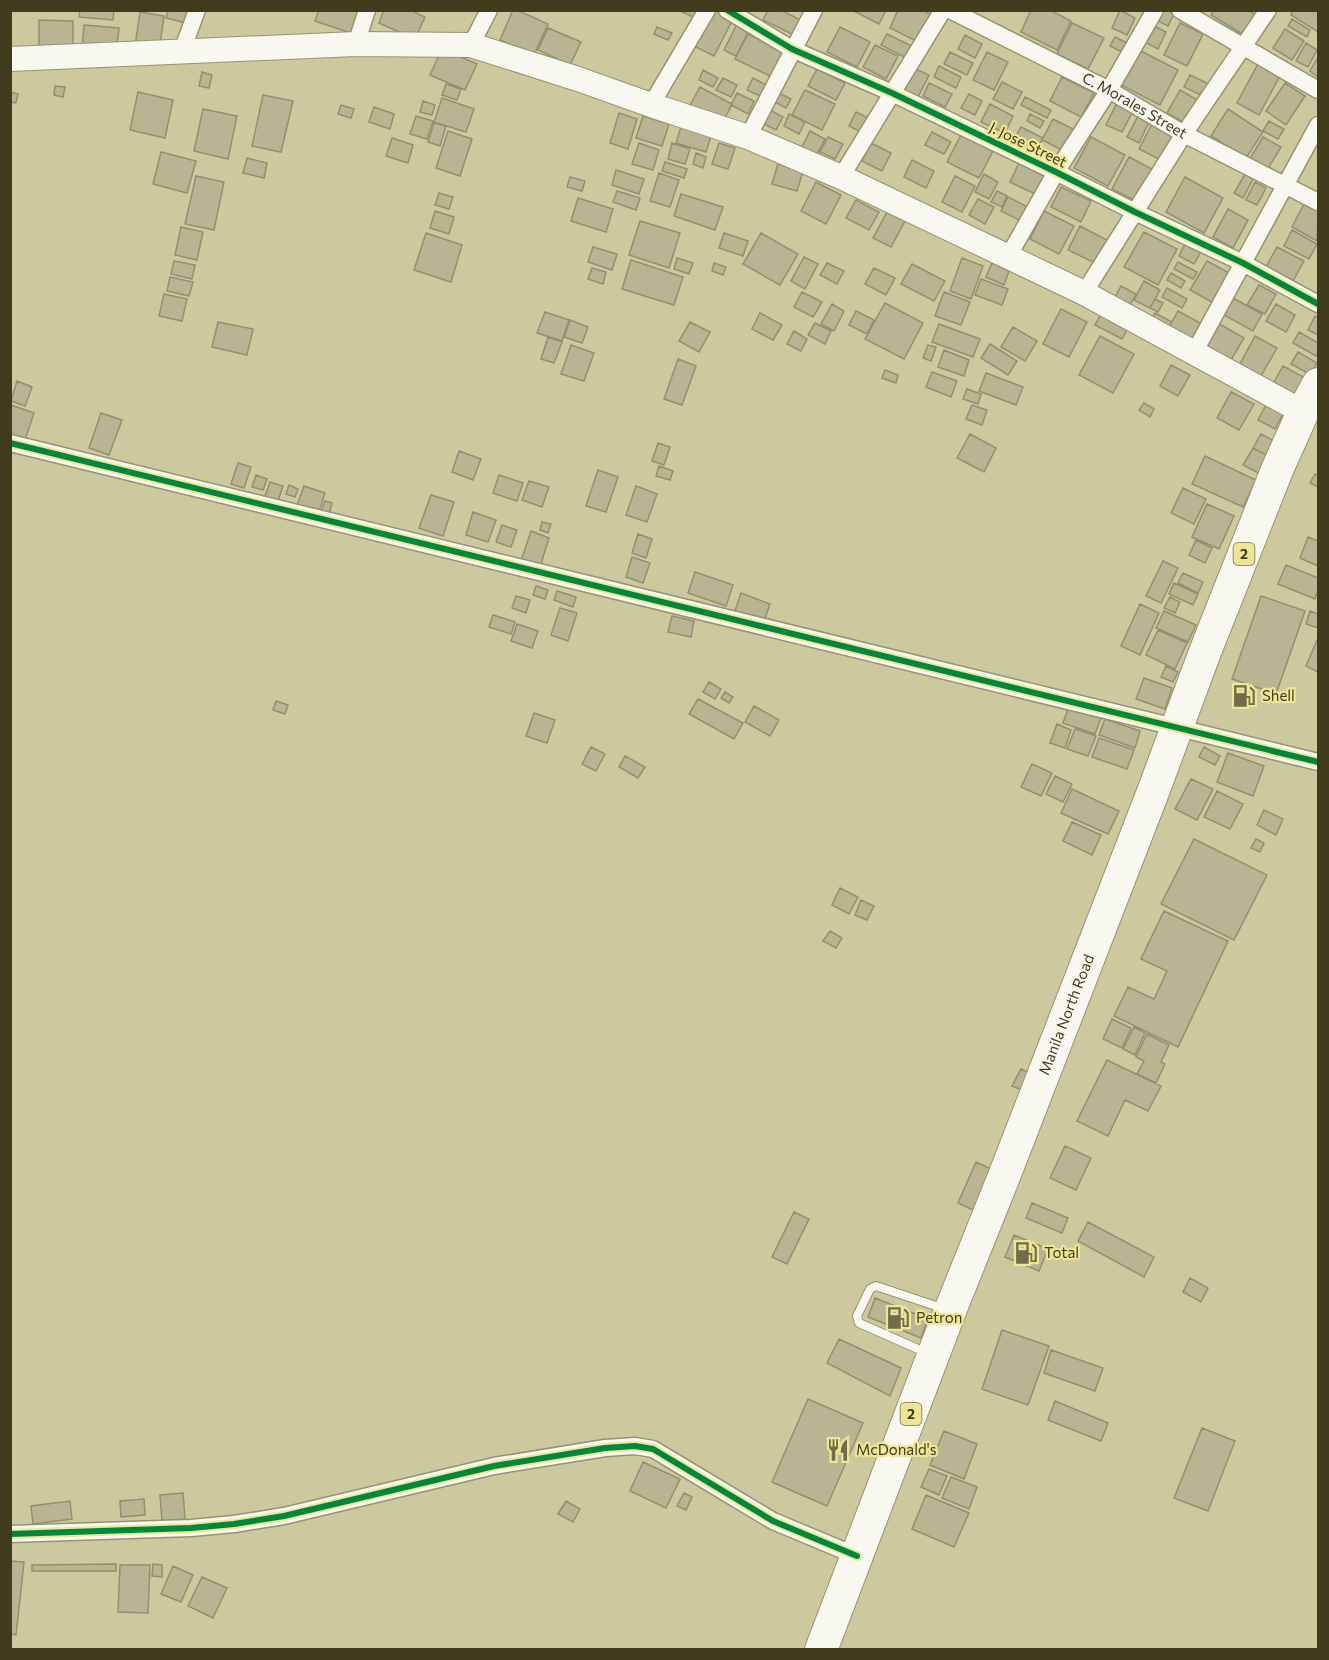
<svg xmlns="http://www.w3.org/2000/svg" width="1329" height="1660" font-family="Commissioner,sans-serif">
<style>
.building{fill:#b9b593;stroke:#93906d;stroke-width:1.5}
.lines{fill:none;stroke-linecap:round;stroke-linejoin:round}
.lane-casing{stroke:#979370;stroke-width:10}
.street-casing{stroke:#979370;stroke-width:19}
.secondary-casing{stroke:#979370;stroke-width:26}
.highway-casing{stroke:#979370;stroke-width:34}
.lane{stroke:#f8f7f0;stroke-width:8}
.street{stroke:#f8f7f0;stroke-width:16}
.secondary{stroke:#f8f7f0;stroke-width:24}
.highway{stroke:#f8f7f0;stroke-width:32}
.cycleway-casing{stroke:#eee596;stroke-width:10}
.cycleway{stroke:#00873e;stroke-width:6}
.labels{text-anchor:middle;stroke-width:4.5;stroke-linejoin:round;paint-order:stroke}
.shield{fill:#eee596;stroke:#746f41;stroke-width:1.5}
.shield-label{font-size:14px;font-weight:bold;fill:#403c1c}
.street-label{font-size:15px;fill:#403c1c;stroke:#eee596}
.poi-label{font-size:15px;fill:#403c1c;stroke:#eee596;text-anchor:start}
</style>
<rect width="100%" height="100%" fill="#cdc99e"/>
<path class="building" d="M80,10H114L113,20L79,17Z
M168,10H194L190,24L166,18Z
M319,10H359L351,33L315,21Z
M384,10H410L425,17L415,39L379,23Z
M513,10H517L548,24L534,55L500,40Z
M682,10H704L700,20L682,12Z
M710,10H716L733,19L714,56L692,45Z
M768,10H781L804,22L796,36L763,20Z
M852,10H886L879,24Z
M898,10H922L934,16L920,43L890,28Z
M1031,10H1050L1071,21L1057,50L1021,32Z
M1120,10L1135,18L1127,35L1112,28Z
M1158,10H1167L1174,14L1168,26L1154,19Z
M1214,10H1248L1260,18L1247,37L1211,15Z
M1293,10H1318V32L1291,15Z
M140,12L164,16L159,51L135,47Z
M1292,19L1310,30L1307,37L1288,26Z
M39,20L73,21V52L39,51Z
M738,22L750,28L736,56L724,50Z
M1072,23L1104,38L1088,69L1057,54Z
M1180,23L1203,34L1187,66L1164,55Z
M84,25L119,28L116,52L82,49Z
M1152,25L1166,32L1158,49L1143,41Z
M657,27L672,33L668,40L654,34Z
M840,27L870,42L857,67L827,52Z
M548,28L581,42L570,65L538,50Z
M1285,29L1304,41L1292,60L1273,48Z
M748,34L788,55L776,79L735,59Z
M887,34L916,48L910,60L881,45Z
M965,35L982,44L975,58L958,49Z
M1115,37L1129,44L1124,53L1110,46Z
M1306,43L1317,50L1308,67L1296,61Z
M875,45L898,56L886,79L863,67Z
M442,49L477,64L465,90L430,75Z
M1139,50L1178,70L1160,105L1121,85Z
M950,52L973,63L967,75L944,64Z
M987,52L1008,62L994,90L973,80Z
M1318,57V77L1310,71Z
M1259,62L1281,74L1259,115L1237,103Z
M939,66L961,77L956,88L934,77Z
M914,68L929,75L918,97L903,89Z
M817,69L845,83L836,100L808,86Z
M703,70L718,78L713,87L699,80Z
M202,72L212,75L209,88L199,86Z
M1190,75L1211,85L1205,97L1184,87Z
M1062,77L1094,93L1081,117L1050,101Z
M723,78L737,85L731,97L716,90Z
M753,78L768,86L762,97L747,90Z
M1002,82L1022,92L1013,109L993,99Z
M929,83L952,94L945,107L923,96Z
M1285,83L1305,96L1286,125L1266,111Z
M446,84L461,89L457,100L442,95Z
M55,86L65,87L63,97L54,95Z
M700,87L732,104L721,126L688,109Z
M805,90L835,104L822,130L792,115Z
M1180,90L1199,101L1187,124L1167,113Z
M10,92L18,94L16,103L10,102Z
M138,92L173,100L165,138L130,130Z
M777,92L791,99L786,108L773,101Z
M737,93L754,101L748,114L731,105Z
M969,94L982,101L975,115L961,108Z
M263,95L293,101L281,152L252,146Z
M1025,97L1051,110L1047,118L1021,105Z
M442,98L474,109L466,132L434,122Z
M423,101L435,105L432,115L420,112Z
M1117,103L1133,111L1122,132L1106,125Z
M990,104L1013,116L1005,133L981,122Z
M341,105L354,109L351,118L338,114Z
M374,107L394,114L390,129L369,122Z
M203,109L237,116L228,159L194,151Z
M768,109L783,117L776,130L762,123Z
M1228,109L1263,132L1246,158L1211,136Z
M856,112L870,119L863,133L849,126Z
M619,113L637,119L628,149L610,143Z
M789,114L805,122L799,134L784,126Z
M1030,114L1044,121L1040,128L1027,121Z
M1139,114L1150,120L1139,143L1127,137Z
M416,116L433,121L427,139L410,134Z
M643,116L669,124L662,146L636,138Z
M1053,119L1079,132L1068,153L1042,140Z
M1269,121L1284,129L1278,139L1263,131Z
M434,123L446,126L440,146L428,142Z
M1152,124L1174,135L1161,160L1139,149Z
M681,127L711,136L706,152L676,143Z
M1021,127L1043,138L1035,154L1012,143Z
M448,131L472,139L460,176L436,168Z
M810,131L825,139L816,156L801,149Z
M932,132L951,142L944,154L925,145Z
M961,135L993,151L979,178L947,162Z
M828,137L843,144L835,159L820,152Z
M1091,137L1125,155L1108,186L1074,168Z
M1263,137L1281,147L1267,170L1249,160Z
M392,138L413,145L408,163L386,156Z
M639,143L659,150L653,170L632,164Z
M672,143L690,149L685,164L668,159Z
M719,143L735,148L728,169L712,164Z
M871,143L891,153L882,171L862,161Z
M161,152L196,161L187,193L153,184Z
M696,153L706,157L703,168L693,164Z
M1129,157L1152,169L1136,201L1112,189Z
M247,158L267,163L264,178L243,173Z
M779,160L804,168L797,191L772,184Z
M912,160L934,171L926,188L904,177Z
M665,162L687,169L684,178L662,171Z
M1019,163L1044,176L1035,194L1010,182Z
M616,170L644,179L639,194L612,185Z
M659,173L679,180L670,207L650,201Z
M984,174L998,182L989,199L975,192Z
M1245,174L1253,179L1243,198L1234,193Z
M196,176L224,182L214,230L185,224Z
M955,176L975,186L962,212L942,202Z
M570,177L585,181L582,191L567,187Z
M1185,177L1223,198L1204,233L1166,212Z
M816,182L841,195L826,224L801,211Z
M1255,182L1266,188L1257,205L1246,200Z
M1061,187L1091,201L1081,222L1051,207Z
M617,191L640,198L636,210L613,202Z
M997,191L1007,196L1002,207L991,202Z
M439,193L453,197L449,209L435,205Z
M681,194L723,207L715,230L674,216Z
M1008,197L1030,208L1023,222L1001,211Z
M578,198L613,209L606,232L571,221Z
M978,199L994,207L985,224L969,215Z
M856,200L879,212L869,230L846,218Z
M1304,204L1318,211L1317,241L1292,227Z
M1228,209L1248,220L1233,248L1213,237Z
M435,211L454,217L449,234L430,228Z
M1044,211L1074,226L1059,254L1030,239Z
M887,212L905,221L891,247L873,238Z
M640,221L680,233L669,268L629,255Z
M1080,226L1107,240L1095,263L1068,250Z
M181,227L203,232L197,260L175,255Z
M1292,230L1317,244L1309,259L1284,246Z
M1144,232L1177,249L1158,285L1124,267Z
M426,233L462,245L451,282L414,270Z
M724,233L748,241L743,256L719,248Z
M761,233L798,254L780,285L743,264Z
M1185,244L1201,252L1194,264L1179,256Z
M593,247L617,254L612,270L588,262Z
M1277,247L1304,261L1293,281L1266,267Z
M804,257L818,264L805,289L791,281Z
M677,258L693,263L689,274L674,269Z
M962,258L983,266L971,299L950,291Z
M631,260L683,277L674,305L622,289Z
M174,261L195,265L192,279L171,274Z
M1207,261L1233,275L1217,305L1190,290Z
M1178,262L1197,272L1193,279L1174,269Z
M714,263L726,267L723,275L712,271Z
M827,263L844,271L837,284L820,275Z
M992,263L1009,271L1004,285L986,277Z
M912,264L945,281L934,301L901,284Z
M592,268L606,272L603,284L588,279Z
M874,268L895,278L886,295L865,284Z
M1171,273L1185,281L1181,288L1167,280Z
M170,277L193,282L189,296L167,291Z
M981,279L1008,289L1002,305L975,295Z
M1144,281L1160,290L1150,308L1134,300Z
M1259,285L1276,294L1265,314L1247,305Z
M1121,286L1136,294L1130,305L1115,297Z
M1167,288L1187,299L1182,308L1162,297Z
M802,292L822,302L813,317L794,307Z
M944,292L970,302L961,325L935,316Z
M164,294L187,299L182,321L159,316Z
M1233,298L1262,314L1253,331L1224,315Z
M1155,299L1163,303L1158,312L1150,308Z
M885,303L923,323L904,359L865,339Z
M832,304L844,311L834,331L821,324Z
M1276,304L1295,315L1286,332L1266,321Z
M1061,309L1087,322L1069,357L1043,344Z
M856,311L874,320L867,334L849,325Z
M1178,311L1202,324L1189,348L1165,335Z
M545,312L569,320L562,341L537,333Z
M760,313L782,325L773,340L752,329Z
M1155,313L1172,322L1165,335L1148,325Z
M1101,314L1128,328L1122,339L1095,325Z
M1315,316L1318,318V335L1308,330Z
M570,320L588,327L582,343L564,337Z
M218,322L253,329L247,355L212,347Z
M690,322L710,332L699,352L679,341Z
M1216,322L1244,338L1231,360L1203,345Z
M815,323L831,331L825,344L808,335Z
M939,324L980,339L973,357L932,342Z
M1013,327L1037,341L1025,361L1001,347Z
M794,331L807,339L801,351L787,344Z
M1299,332L1318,343V352L1316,356L1293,343Z
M1100,336L1134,354L1113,393L1079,375Z
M1255,336L1277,348L1261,376L1240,364Z
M548,337L562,342L554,363L541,359Z
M990,344L1017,361L1008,375L981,358Z
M571,345L594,353L584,381L561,374Z
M928,345L936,347L931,361L923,358Z
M944,350L969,360L964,376L938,367Z
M1298,352L1317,363L1311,375L1291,364Z
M678,359L696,366L682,405L664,399Z
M1171,365L1190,375L1178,396L1160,386Z
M1283,366L1305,378L1295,396L1273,384Z
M885,370L898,375L896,383L882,378Z
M932,372L957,381L951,397L926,387Z
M986,373L1023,387L1016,405L979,391Z
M17,381L32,387L25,406L11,401Z
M967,389L981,394L978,404L963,399Z
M1231,392L1254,404L1239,430L1217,418Z
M1144,403L1154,409L1150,417L1139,410Z
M11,405L34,413L24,443L10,438Z
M972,405L987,410L982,425L966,419Z
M1266,405L1283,414L1275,429L1258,420Z
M101,413L122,420L109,455L89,448Z
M970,434L996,448L984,472L957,458Z
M1261,434L1280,444L1272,458L1253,448Z
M658,443L670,447L664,465L652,461Z
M1253,448L1272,458L1262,475L1243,465Z
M459,451L481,459L473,480L452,472Z
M1205,456L1256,480L1243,507L1192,484Z
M238,463L251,467L244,488L231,484Z
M659,466L673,471L670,480L656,476Z
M598,470L618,477L606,512L586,506Z
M1315,474L1318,476V487L1310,483Z
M256,475L267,479L263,490L252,487Z
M499,475L523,483L517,501L493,493Z
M529,481L549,487L542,507L522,500Z
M270,482L283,486L277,504L264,499Z
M289,485L298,489L295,497L286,494Z
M304,486L325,493L318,515L296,508Z
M636,486L657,494L647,522L626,515Z
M1183,488L1206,499L1194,524L1171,513Z
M431,495L454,502L443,536L419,528Z
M325,501L332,503L328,518L320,515Z
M1207,504L1234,516L1219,549L1192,537Z
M473,512L496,520L488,542L466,535Z
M542,522L551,524L548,533L540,530Z
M502,525L517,530L511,547L496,542Z
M531,531L549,538L540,567L521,561Z
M638,534L652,539L646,558L632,553Z
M1308,537L1318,541V566L1300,558Z
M1196,540L1212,548L1205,563L1189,555Z
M632,557L650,563L643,583L626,577Z
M1163,561L1178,568L1161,603L1146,596Z
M1286,565L1318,578V590L1315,599L1278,584Z
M695,572L733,585L726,606L688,593Z
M1183,573L1203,582L1198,593L1178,583Z
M1174,583L1198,594L1193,605L1169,594Z
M536,586L548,590L545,599L533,595Z
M557,591L576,597L573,607L554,600Z
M741,593L770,604L764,621L735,611Z
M516,596L530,600L526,613L512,608Z
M1261,596L1305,611L1276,694L1232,679Z
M1170,597L1180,602L1175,613L1164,608Z
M1140,604L1159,613L1140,655L1121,646Z
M560,608L577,613L568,641L551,635Z
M1164,611L1196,625L1188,642L1156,628Z
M1310,611L1318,614V628L1306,624Z
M493,615L515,622L511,634L489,627Z
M672,616L694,621L691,637L668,632Z
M517,624L538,631L532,648L511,641Z
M1158,630L1187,643L1175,669L1146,655Z
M1318,638V672L1306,666Z
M1166,666L1178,672L1173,682L1161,677Z
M1144,678L1172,688L1165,709L1136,699Z
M709,682L721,689L715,699L703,692Z
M725,692L733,697L729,703L721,698Z
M698,699L743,723L734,739L689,714Z
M276,701L288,705L285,714L273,710Z
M754,706L779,720L770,736L745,722Z
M1069,706L1101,718L1095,734L1063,723Z
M534,713L555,720L547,743L526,736Z
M1105,719L1140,731L1135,748L1099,735Z
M1057,724L1071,730L1065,748L1050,743Z
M1075,729L1096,736L1088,756L1067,749Z
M1099,738L1134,750L1127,769L1092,757Z
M591,747L605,754L596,771L582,764Z
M1204,747L1220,756L1215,765L1199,757Z
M1228,753L1264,766L1253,796L1217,782Z
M625,756L645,767L638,778L619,767Z
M1032,764L1052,773L1041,796L1021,787Z
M1055,776L1072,784L1063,802L1046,794Z
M1191,779L1213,789L1197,820L1175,809Z
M1072,789L1119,811L1108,834L1061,813Z
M1217,791L1243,804L1230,829L1204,817Z
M1264,810L1283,819L1276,835L1257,825Z
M1072,822L1101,835L1092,855L1063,841Z
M1194,839L1267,875L1234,940L1161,904Z
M1256,839L1264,843L1260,852L1251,848Z
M840,888L858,897L849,914L832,905Z
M861,900L874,906L867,920L855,915Z
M1164,911L1228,941L1178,1047L1114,1016L1128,987L1154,999L1167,971L1141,959Z
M830,931L842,938L836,948L823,941Z
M1112,1019L1131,1028L1122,1048L1103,1039Z
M1134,1027L1145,1033L1135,1055L1123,1049Z
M1147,1034L1169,1045L1161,1062L1165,1064L1156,1083L1137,1074L1144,1061L1136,1057Z
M1107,1060L1161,1086L1148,1111L1125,1100L1108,1136L1077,1121Z
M1021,1069L1032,1074L1024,1091L1012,1086Z
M1065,1146L1091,1158L1076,1190L1050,1178Z
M976,1162L998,1172L979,1213L958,1203Z
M1032,1203L1068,1218L1062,1233L1026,1218Z
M794,1212L809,1219L787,1264L772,1257Z
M1088,1222L1154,1257L1144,1277L1078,1241Z
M1014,1235L1048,1249L1039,1271L1005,1257Z
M1190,1278L1208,1288L1201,1302L1183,1292Z
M875,1298L928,1319L921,1338L868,1317Z
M1002,1330L1049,1346L1028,1405L982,1389Z
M839,1339L901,1368L890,1396L827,1363Z
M1051,1350L1103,1368L1095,1391L1044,1373Z
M808,1399L863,1423L827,1506L772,1482Z
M1055,1401L1108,1423L1101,1441L1048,1420Z
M1202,1428L1235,1441L1208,1511L1174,1498Z
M944,1431L977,1444L964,1479L930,1465Z
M643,1462L680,1479L666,1508L630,1491Z
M929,1469L947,1476L939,1495L921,1487Z
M951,1477L977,1487L969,1509L942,1498Z
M183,1493L185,1519L162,1521L160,1495Z
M684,1493L692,1497L686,1510L677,1506Z
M926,1495L969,1513L954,1547L912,1529Z
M144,1499L145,1515L121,1517L120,1501Z
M70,1501L72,1519L33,1524L31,1506Z
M566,1501L580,1509L573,1522L558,1514Z
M11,1561L24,1562L16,1635L10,1634Z
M116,1564V1571H32V1565Z
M153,1564L162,1565V1577L152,1576Z
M120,1565H150L148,1613L118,1612Z
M173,1566L193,1575L181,1602L161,1594Z
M202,1577L227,1588L213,1618L188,1606Z"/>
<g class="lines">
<g class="lane-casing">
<path id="lane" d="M927,1353L859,1323L857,1316L870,1289L876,1286L945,1309"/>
</g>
<g class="street-casing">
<g id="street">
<path d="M727,10L792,49L892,93L1056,172L1135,212L1243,263L1318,304"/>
<path id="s1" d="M950,10L1109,90L1184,134L1318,202"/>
<path d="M1180,10L1318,90"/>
<path d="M356,44L367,10"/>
<path d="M471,45L489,10"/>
<path d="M182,51L197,10"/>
<path d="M651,105L707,10"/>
<path d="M748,137L814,10"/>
<path d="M841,177L943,10"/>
<path d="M1008,257L1056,172L1109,90L1155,10"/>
<path d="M1084,293L1184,134L1268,10"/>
<path d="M1194,353L1318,125"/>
<path d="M10,443L1318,762"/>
<path d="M10,1534L191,1528L234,1524L284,1516L494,1466L605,1448L635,1446L653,1449L773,1521L857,1556"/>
</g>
</g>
<g class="secondary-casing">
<path id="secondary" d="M10,59L356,44L471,45L578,79L651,105L748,137L841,177L1084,293L1303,412"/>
</g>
<g class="highway-casing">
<g id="highway">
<path id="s2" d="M821,1650L950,1311L1003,1179L1153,792L1205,652L1277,470L1303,412L1318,384"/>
</g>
</g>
<use href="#lane" class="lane"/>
<use href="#street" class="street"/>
<use href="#secondary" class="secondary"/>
<use href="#highway" class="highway"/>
<g class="cycleway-casing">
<path id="cycleway" d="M727,10L792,49L892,93L1056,172L1135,212L1243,263L1318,304
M10,443L1318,762
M10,1534L191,1528L234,1524L284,1516L494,1466L605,1448L635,1446L653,1449L773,1521L857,1556"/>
</g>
<use href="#cycleway" class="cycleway"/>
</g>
<defs>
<g id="fuel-bare" transform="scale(1.8)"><path d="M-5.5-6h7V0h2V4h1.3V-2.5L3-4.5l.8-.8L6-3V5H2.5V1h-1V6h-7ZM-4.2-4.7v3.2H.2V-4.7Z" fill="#716d4a" stroke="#eee596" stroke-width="2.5" paint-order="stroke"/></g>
<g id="restaurant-bare" transform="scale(1.8)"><path d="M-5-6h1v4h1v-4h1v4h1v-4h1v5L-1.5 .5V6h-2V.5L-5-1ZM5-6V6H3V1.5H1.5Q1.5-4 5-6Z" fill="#716d4a" stroke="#eee596" stroke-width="2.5" paint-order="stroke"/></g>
</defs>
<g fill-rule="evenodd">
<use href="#fuel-bare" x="1244" y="696"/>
<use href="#fuel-bare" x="1026" y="1253"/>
<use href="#fuel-bare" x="898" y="1318"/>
<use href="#restaurant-bare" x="838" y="1450"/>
</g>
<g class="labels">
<g class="shield">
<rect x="1233.5" y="543" width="21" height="22" rx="4.5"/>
<rect x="900.5" y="1403" width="21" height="22" rx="4.5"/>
</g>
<g class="shield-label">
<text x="1244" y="559">2</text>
<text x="911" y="1419">2</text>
</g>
<g class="street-label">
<text dy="5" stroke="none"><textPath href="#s1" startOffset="208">C. Morales Street</textPath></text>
<text transform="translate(1028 145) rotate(26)" y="5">J. Jose Street</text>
<text dy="5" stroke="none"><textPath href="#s2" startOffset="681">Manila North Road</textPath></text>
</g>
<g class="poi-label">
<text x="1262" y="701">Shell</text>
<text x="1044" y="1258">Total</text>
<text x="916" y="1323">Petron</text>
<text x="856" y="1455">McDonald's</text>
</g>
</g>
<rect width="1329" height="1660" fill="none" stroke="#403c1c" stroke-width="24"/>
</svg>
